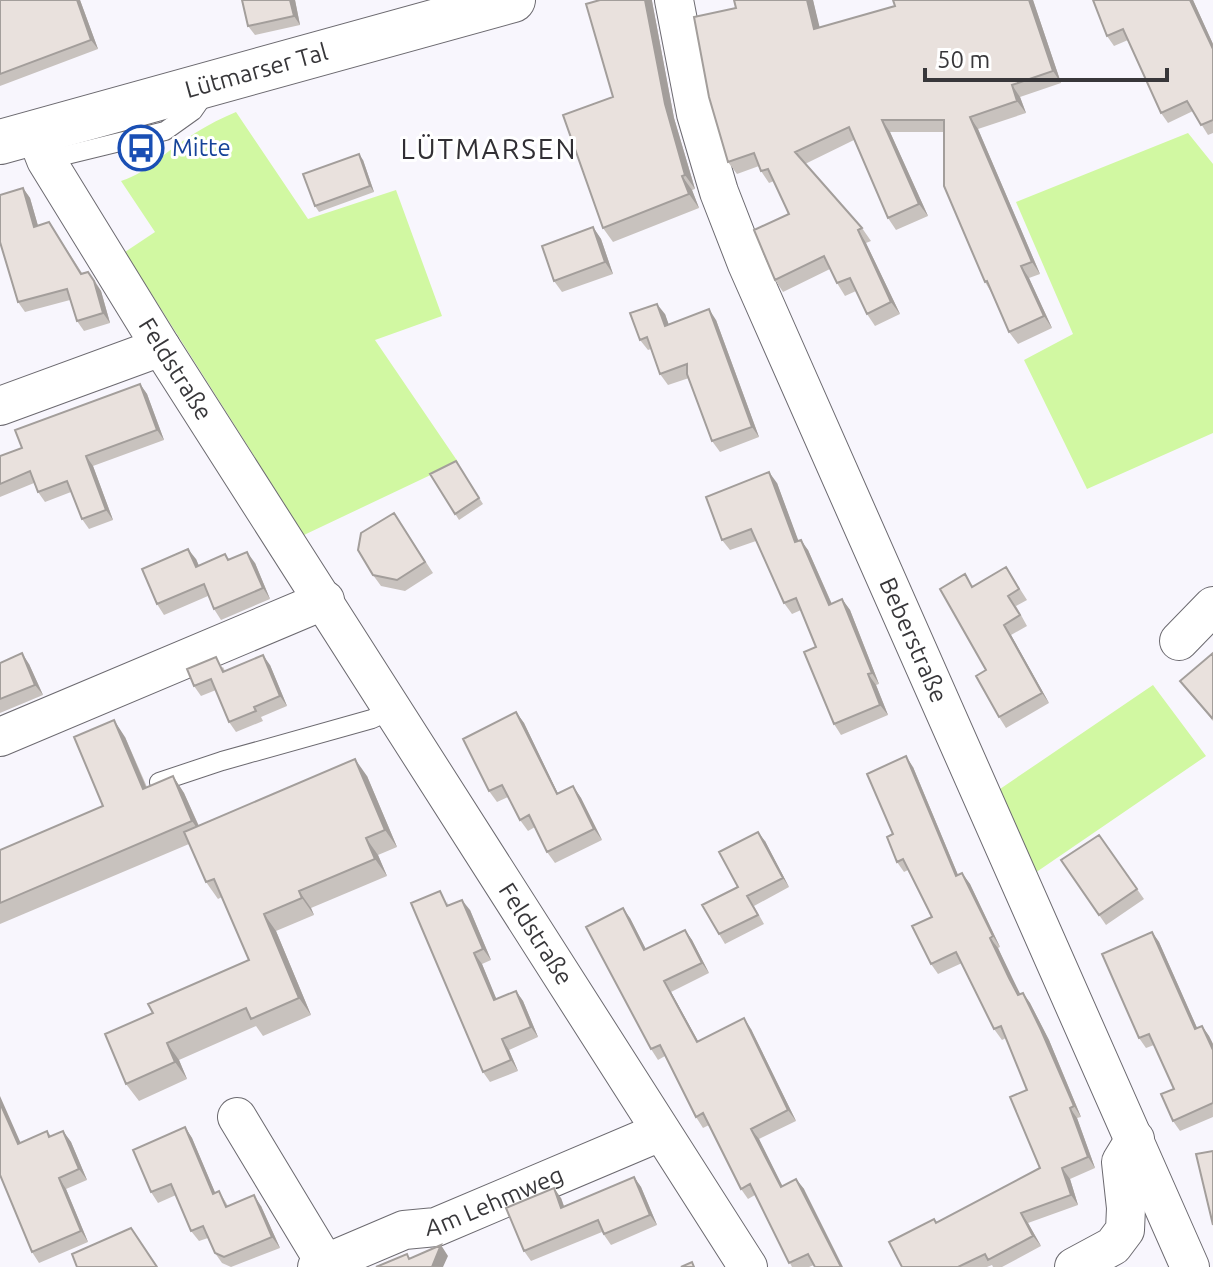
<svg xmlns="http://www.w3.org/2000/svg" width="1213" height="1267" font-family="Ubuntu,sans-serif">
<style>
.green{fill:#d1f8a2}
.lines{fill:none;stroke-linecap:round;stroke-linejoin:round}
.lane-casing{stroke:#6c6a70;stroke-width:20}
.street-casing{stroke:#6c6a70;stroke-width:40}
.secondary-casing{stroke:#6c6a70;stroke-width:46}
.lane{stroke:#fff;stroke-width:18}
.street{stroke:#fff;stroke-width:38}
.secondary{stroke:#fff;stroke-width:44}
.wall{fill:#c8c2be}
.shaded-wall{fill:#a39e9b}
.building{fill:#e9e1dd;stroke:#a39e9b;stroke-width:2}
.labels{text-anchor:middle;stroke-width:6;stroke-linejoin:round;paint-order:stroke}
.street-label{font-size:24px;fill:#38373a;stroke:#fff}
.transit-label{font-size:24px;fill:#164399;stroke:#fff;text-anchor:start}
.quarter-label{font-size:28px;letter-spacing:2px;fill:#312f34;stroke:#fff}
</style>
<rect width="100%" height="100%" fill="#f8f6fd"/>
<path class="green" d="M236,112L308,219L396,190L442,316L375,340L458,462L304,535L125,252L155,232L121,181C137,176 145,169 159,159C182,140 209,123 236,112Z
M1188,133L1213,164V433L1087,489L1024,360L1073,334L1016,202Z
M1153,685L1206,756L1035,873L1000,789Z"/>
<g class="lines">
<g class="lane-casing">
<path id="lane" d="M46,160L165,131L193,111L207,91
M159,782L222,761L372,719L393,709"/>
</g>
<g class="street-casing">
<g id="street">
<path id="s1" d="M674,0L696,114L719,192L747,264L1190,1267"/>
<path id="s2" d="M35,132L46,160L161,347L748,1267"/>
<path d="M0,406L161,347"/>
<path d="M1179,641L1213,606"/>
<path d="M0,737L325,600"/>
<path d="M237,1117L325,1263"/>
<path id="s3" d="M317,1267L404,1230L436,1227L660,1132"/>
<path d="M1074,1267L1113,1246L1125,1230L1126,1208L1121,1162L1135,1139"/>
</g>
</g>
<g class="secondary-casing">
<g id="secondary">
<path id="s4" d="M0,142L513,0"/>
</g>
</g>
<use href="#lane" class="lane"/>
<use href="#street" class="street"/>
<use href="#secondary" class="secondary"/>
</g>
<path class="wall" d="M0,0H80L98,49L0,86Z
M295,0L300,25L255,35L248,26Z
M735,0H813L819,27L1033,0L1061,83L1020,97L1026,113L978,129L1040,274L1029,278L1052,328L1018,344L1009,332L991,292L985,282L944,132H890L928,216L896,230L888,218L854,140L805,164L862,228L871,241L866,243L900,314L875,326L867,314L856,291L845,296L837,283L830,269L783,292L775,280L789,214L774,181L769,183L761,171L759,166L737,174L728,162L736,8Z
M1093,0H1193L1213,44V133L1208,135L1193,111L1168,123L1161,113L1128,40L1114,46L1107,36Z
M652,1L674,118L695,189L692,190L699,208L613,242L603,228L613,97Z
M363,160L374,192L319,212L315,206Z
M23,188L30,198L38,226L49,222L82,273L88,272L95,281L101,291L110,323L84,331L77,321L70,300L25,312L18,302Z
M593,227L601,239L613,274L562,292L554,281Z
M665,314L668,324L716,320L759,437L720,452L712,441L689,378L668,385L660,374L651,349L648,350L640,340Z
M140,384L147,394L164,440L93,466L113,520L89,529L82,519L71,492L45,502L38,492L34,483L0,497V456L22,448Z
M456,461L483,504L459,520L430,474Z
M777,483L798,541L808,550L832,604L842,599L850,610L879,684L876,685L888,715L841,735L834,724L816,647L801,610L792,614L784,603L756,541L730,550L722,540Z
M402,525L433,573L405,591L381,586L373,575Z
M196,559L199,566L229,560L255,563L270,599L221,620L214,609L208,596L164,615L157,604Z
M1006,567L1027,600L1016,606L1027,626L1011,635L1049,703L1006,728L999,717L986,670L974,586Z
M1213,653V721L1180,681Z
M0,663L29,664L43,695L0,713Z
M270,665L287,706L261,717L263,721L236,732L229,722L216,690L201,696L194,686L223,667L225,671Z
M516,712L524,723L558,794L573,786L581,798L602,840L555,863L547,852L535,827L528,831L520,820L508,797L497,802L489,791Z
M125,737L147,787L173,776L184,793L199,826L367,776L397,847L378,855L387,876L311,908L314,915L276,931L311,1015L263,1036L256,1026L179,1060L187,1079L139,1101L126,1084L153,1013L249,960L222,897L218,899L206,882L189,844L0,924V850L103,806Z
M913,767L958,875L962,873L970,884L1000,947L998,948L1016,988L1020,994L1023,993L1030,1003L1049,1040L1081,1117L1077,1118L1095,1168L1070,1179L1078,1205L1028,1223L1041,1246L1002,1267H993L992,1265L987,1267H902L934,1219L937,1223L1040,1168L1027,1090L1006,1038L1002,1040L994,1029L962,963L938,974L931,964L932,917L908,870L904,872L897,862L893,834Z
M1099,835L1144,899L1106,925L1061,860Z
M765,841L789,887L754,906L764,924L725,944L719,934L738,887Z
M447,901L449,906L470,910L491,960L482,964L496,999L516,991L523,1001L538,1037L509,1050L518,1071L490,1082L483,1072Z
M630,918L646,950L685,930L692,940L709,973L671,992L698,1041L751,1029L796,1121L759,1139L782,1186L796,1179L804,1189L814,1265L809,1267H792L755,1195L748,1199L741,1189L709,1125L703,1128L696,1117L665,1056L658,1060L651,1049Z
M1152,932L1159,942L1197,1028L1202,1026L1209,1036L1213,1044V1117L1180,1131L1173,1121L1174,1089L1154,1045L1146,1048L1139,1038Z
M185,1127L192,1138L215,1193L219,1191L228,1206H261L280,1248L231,1267L222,1263L215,1253L208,1238L199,1241L191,1231L176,1195L158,1203L151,1192Z
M47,1131L51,1136L63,1131L71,1142L87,1180L66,1189L88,1242L39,1263L32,1252L20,1143Z
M634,1177L641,1187L657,1225L611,1245L602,1232L531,1261L524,1251L561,1198L564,1206Z"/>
<path class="shaded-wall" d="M77,0H80L98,49L91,40Z
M290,0H295L300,25L294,16Z
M645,0H652V1L674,118L695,189L685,175L665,104Z
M807,0H813L823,41L814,29Z
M1029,0H1033L1061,83L1053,71Z
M1190,0H1193L1213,44V49Z
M1012,85L1020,97L1026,113L1017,101Z
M970,117L978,129L1040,274L1032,262Z
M882,120L890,132L928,216L919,204Z
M359,154L363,160L374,192L370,186Z
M682,176L692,190L699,208L689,194Z
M23,188L30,198L41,236L34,227Z
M593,227L601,239L613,274L605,262Z
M858,230L866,243L900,314L891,302Z
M1021,266L1029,278L1052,328L1044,316Z
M88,272L101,291L110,323L103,313Z
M657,304L665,314L673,336L665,326Z
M709,309L716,320L759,437L752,427Z
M140,384L147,394L164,440L157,430Z
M86,456L93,466L113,520L106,510Z
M769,472L777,483L803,553L795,542Z
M801,540L808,550L837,616L829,605Z
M188,549L196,559L204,578L196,567Z
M247,552L255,563L270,599L263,588Z
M842,599L850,610L879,684L872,673Z
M1004,625L1011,635L1049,703L1042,693Z
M22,653L29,664L43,695L35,685Z
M263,655L270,665L287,706L280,696Z
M868,674L876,685L888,715L880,705Z
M516,712L524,723L564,806L557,794Z
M114,720L125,737L154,806L143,789Z
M906,756L913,767L963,887L956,876Z
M355,759L367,776L397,847L385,830Z
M173,776L184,793L204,838L192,821Z
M573,786L581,798L602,840L594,829Z
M758,832L765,841L789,887L783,878Z
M366,838L378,855L387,876L375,859Z
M962,873L970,884L1000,947L993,936Z
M299,891L311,908L314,915L302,898Z
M462,900L470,910L491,960L483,949Z
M623,908L630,918L652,961L644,950Z
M264,914L276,931L311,1015L299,998Z
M685,930L692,940L709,973L702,963Z
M1152,932L1159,942L1202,1039L1195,1029Z
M990,938L998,948L1026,1006L1009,978Z
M474,953L482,964L501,1010L494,1000Z
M664,981L671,992L704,1052L697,1042Z
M516,991L523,1001L538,1037L531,1027Z
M1023,993L1030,1003L1049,1040L1081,1117L1074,1106Z
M744,1018L751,1029L796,1121L788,1110Z
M1202,1026L1209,1036L1213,1044V1050Z
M502,1039L509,1050L518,1071L511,1060Z
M167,1043L179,1060L187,1079L175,1062Z
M0,1096L26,1155L18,1144L0,1103Z
M1070,1108L1077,1118L1095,1168L1088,1157Z
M185,1127L192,1138L220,1204L213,1194Z
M751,1129L759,1139L788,1197L781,1187Z
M63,1131L71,1142L87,1180L79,1169Z
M1062,1168L1070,1179L1078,1205L1071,1195Z
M634,1177L641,1187L657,1225L650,1215Z
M59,1178L66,1189L88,1242L81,1231Z
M796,1179L804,1189L843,1267H841Z
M554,1188L561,1198L568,1218L561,1208Z
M254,1195L261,1206L280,1248L272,1237Z
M1021,1213L1028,1223L1041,1246L1033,1236Z
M441,1245L448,1256L443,1267H432Z"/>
<path class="building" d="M0,0H77L91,40L0,74Z
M242,0H290L294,16L248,26Z
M600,0H645L665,104L685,175L682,176L689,194L603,228L563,115L613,97L586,4Z
M734,0H807L814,29L895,6L893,0H1029L1053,71L1012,85L1017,101L970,117L1032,262L1021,266L1044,316L1009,332L987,281L985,282L944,186V120H882L919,204L888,218L849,127L795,152L862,228L858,230L891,302L867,314L850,278L837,283L824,256L775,280L754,230L789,214L768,169L761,171L754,153L728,162L709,97L694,17L736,8Z
M1093,0H1190L1213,49V120L1201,125L1187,101L1161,113L1123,29L1107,36Z
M359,154L370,186L315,206L303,174Z
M23,188L34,227L49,222L81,274L88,272L94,281L103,313L77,321L67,289L18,302L0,242V195Z
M593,227L605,262L554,281L542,246Z
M657,304L665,326L709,309L752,427L712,441L687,374V364L660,374L647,337L640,340L630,313Z
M140,384L157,430L86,456L106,510L82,519L67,481L38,492L30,471L0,484V456L22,448L15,430Z
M456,461L479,498L455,514L430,474Z
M769,472L795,542L801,540L829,605L842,599L872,673L868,674L880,705L834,724L804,652L816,647L796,598L784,603L751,529L722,540L706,497Z
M394,513L425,562L397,580L373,575L358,550L361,533Z
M188,549L196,567L225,554L228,560L247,552L263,588L214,609L204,584L157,604L142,569Z
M1006,567L1019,589L1008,596L1020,615L1004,625L1042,693L999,717L976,676L986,670L940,589L965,574L972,587Z
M22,653L35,685L0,699V663Z
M1213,653V717L1212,718L1180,681Z
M263,655L280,696L254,707L256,711L229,722L211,679L194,686L187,669L216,657L223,672Z
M516,712L557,794L573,786L594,829L547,852L529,815L520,820L502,785L489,791L463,739Z
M114,720L143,789L173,776L192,821L0,903V850L103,806L74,737Z
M906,756L956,876L962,873L993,936L990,938L1009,978L1018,995L1023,993L1041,1030L1074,1106L1070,1108L1088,1157L1062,1168L1071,1195L1021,1213L1033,1236L988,1260L985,1254L958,1267H902L889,1242L934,1219L936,1223L1040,1168L1010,1097L1027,1090L1001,1026L994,1029L956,952L931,964L912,926L932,917L903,859L897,862L887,837L893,834L867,774Z
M355,759L385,830L366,838L375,859L299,891L302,898L264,914L299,998L251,1019L246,1008L167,1043L175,1062L126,1084L105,1034L153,1013L148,1004L249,960L214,879L206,882L184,832Z
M758,832L783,878L747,896L758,915L719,934L702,905L738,887L719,852Z
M1099,835L1137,889L1099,915L1061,860Z
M440,891L447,906L462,900L483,949L474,953L494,1000L516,991L531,1027L502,1039L511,1060L483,1072L411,903Z
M623,908L644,950L685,930L702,963L664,981L697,1042L744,1018L788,1110L751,1129L781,1187L796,1179L841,1267H815L808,1254L789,1263L750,1184L741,1189L703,1113L696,1117L660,1045L651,1049L586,927Z
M1152,932L1195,1029L1202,1026L1213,1050V1103L1173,1121L1161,1094L1174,1089L1149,1034L1139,1038L1102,954Z
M0,1103L18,1144L47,1131L49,1137L63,1131L79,1169L59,1178L81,1231L32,1252L0,1175Z
M185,1127L213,1194L219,1191L226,1207L254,1195L272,1237L224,1257L215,1253L203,1226L191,1231L171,1184L151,1192L133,1150Z
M1213,1151V1225L1196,1154Z
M634,1177L650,1215L604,1234L598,1220L524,1251L506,1208L554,1188L561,1208Z
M131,1228L157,1267H77L72,1254Z
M441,1245L432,1267H376L407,1254L409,1259Z
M692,1262L694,1267H681Z"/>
<defs>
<g id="bus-ring" transform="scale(2.3)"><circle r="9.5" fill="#fff" stroke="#1a4fb4" stroke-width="1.5"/><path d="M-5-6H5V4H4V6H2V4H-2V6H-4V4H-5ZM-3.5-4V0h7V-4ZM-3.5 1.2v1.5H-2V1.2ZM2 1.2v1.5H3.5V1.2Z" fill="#1a4fb4"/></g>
</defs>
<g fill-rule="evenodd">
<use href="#bus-ring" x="141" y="148"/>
</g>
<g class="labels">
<g class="street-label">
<text dy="8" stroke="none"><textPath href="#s4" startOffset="266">Lütmarser Tal</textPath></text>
<text dy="8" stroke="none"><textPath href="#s2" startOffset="276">Feldstraße</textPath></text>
<text dy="8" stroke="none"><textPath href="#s1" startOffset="686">Beberstraße</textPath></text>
<text dy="8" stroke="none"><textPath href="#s2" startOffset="946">Feldstraße</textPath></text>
<text dy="8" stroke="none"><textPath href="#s3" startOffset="190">Am Lehmweg</textPath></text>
</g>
<g class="transit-label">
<text x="172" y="156">Mitte</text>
</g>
<g class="quarter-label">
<text x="489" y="159">LÜTMARSEN</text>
</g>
</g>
<path d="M925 68v12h242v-12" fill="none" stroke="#38373a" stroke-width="4"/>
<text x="937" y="68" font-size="24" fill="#38373a" stroke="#ffffff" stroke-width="6" paint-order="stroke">50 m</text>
</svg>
